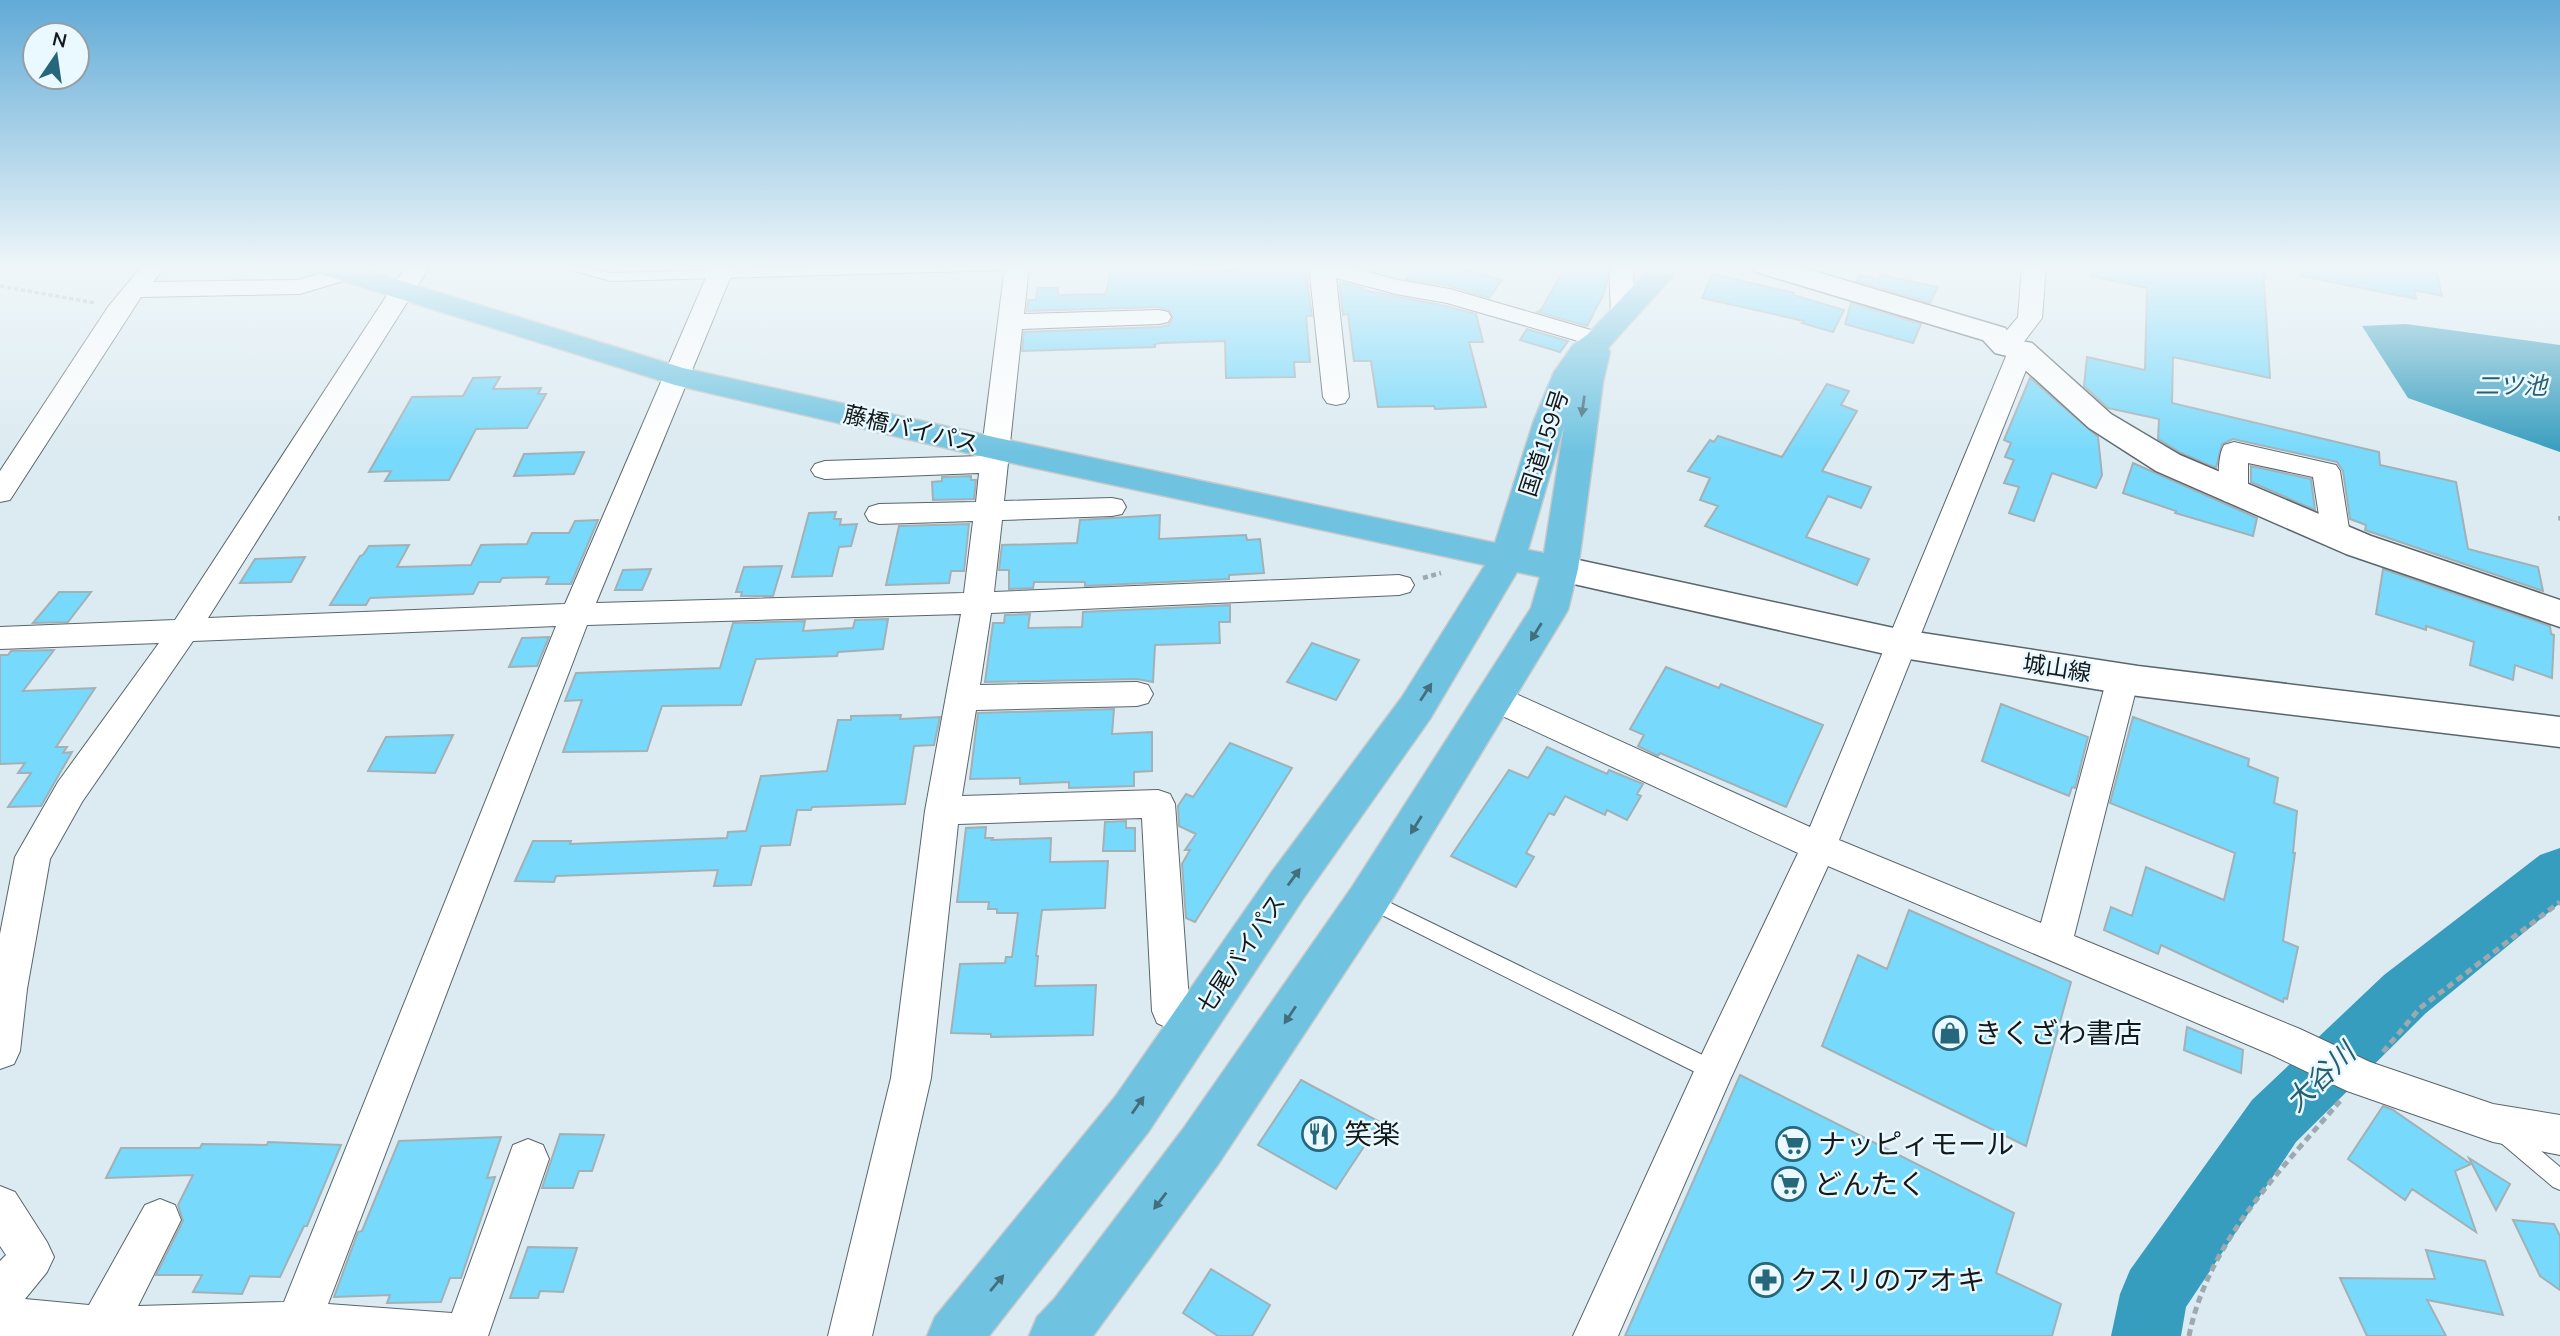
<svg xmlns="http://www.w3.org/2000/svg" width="2560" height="1336" font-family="'Nunito Sans','Noto Sans JP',sans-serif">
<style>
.water{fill:#369dbe}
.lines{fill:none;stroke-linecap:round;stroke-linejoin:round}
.river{fill:#369dbe;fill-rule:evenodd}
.building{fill:#77d9fb;stroke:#a2b1b6;stroke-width:2}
.lane-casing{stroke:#59666b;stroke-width:2}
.street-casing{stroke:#59666b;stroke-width:2}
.secondary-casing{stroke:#59666b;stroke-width:3}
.highway-casing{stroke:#c7c8c8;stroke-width:3}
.path-far2{stroke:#9da9ae;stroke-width:3.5;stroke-dasharray:4.5 2.5;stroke-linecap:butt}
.path-far1{stroke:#9da9ae;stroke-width:4.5;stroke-dasharray:5 3.5;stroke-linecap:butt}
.path{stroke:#9da9ae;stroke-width:5;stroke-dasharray:7 4.5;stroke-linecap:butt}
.lane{fill:#fff;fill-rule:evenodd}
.street{fill:#fff;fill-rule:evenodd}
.secondary{fill:#fff;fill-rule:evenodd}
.highway{fill:#6fc3e0;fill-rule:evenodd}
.oneway{fill:#426e7e}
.labels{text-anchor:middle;stroke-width:5;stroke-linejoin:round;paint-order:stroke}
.street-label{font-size:23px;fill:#14191b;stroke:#e9f9ff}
.water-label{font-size:24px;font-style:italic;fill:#285e70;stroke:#e9f9ff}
.near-poi-label{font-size:28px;fill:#14191b;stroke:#e9f9ff;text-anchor:start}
.near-water-label{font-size:28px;font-style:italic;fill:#285e70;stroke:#e9f9ff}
</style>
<rect width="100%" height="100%" fill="#dcebf1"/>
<path class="water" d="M2406,324L2560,345V452L2408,398L2362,326Z"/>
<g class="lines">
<path class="river" d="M2560,848V903L2426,1013L2296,1142L2186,1307L2181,1336H2111L2120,1294L2130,1270L2252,1100L2384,975L2540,855Z"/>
</g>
<path class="building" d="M1263,266L1305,268L1312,316H1306L1310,362H1294L1295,377L1226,378L1225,341L1161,343L1155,344V347L1022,351L1024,332L1159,327L1169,325L1173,318L1170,311L1159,307L1027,311L1028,300H1036L1037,288H1058V295L1106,294L1111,268H1198V271L1263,269Z
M1417,266H1452L1502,280L1489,298L1450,286L1406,279Z
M1566,266H1606L1607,282L1603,295L1587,326L1537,312L1541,310Z
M2091,266H2263L2270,378L2173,357L2172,403L2379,452L2380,465L2456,482L2468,549L2538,567L2543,591L2365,530L2366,525L2350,519L2343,471L2337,462L2233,439L2222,444L2216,468L2181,453L2158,439L2159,419L2108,408L2084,386L2087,357L2145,370L2147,288L2090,276Z
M2302,266H2436L2442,296L2414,290L2416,299L2301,276Z
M1712,274L1794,293L1793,295L1844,310L1833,332L1802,323L1804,321L1702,298Z
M1859,275L1879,279L1880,275L1938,287L1930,303L1857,281Z
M1339,282L1363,288V290L1446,306L1476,314L1483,342H1469L1486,407L1435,409L1434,406L1378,407L1371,361H1354L1348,314L1343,315Z
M1851,303L1921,324L1913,343L1845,324Z
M1527,329L1568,341L1560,352L1520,340Z
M500,377L493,389L541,388L538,394H546L527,428L476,429L449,480L385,481L391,471L369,472L412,397L463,396L473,378Z
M2030,378L2098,437L2102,475L2096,488L2052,473L2034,521L2009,513L2019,487L2004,483L2014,460L2005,457L2011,443L2004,440Z
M1827,384L1849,391L1841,405L1857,411L1822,471L1871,487L1861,508L1828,496L1806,537L1869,559L1857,585L1705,526L1718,506L1700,500L1710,478L1688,471L1710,440L1714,442L1718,436L1782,457Z
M584,452L574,474L514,476L524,454Z
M2133,463L2257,518L2253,536L2175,513L2176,511L2123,493Z
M2251,466L2311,479L2315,510L2251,482Z
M971,476V480H976L974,499L933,500L932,482L942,481V477Z
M836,512L834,519H841L840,525L857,524L851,546L839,547L832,576L792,577L809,513Z
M1160,515L1159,539L1246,535L1247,540L1260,539L1264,573L1229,575V579L1085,586V582H1034L1033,588L1009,589V570H999L1002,545L1077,543L1080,520Z
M598,520L571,584H546L549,577L502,578L500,582H479L473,594L370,598L366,605H330L360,556L363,555L369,546L409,545L397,567L471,565L481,545L527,544L532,533H569L575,521Z
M969,524L964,571H951L949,583L886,585L899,526Z
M305,557L291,582L240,583L255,559Z
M782,566L773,596H741L742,592H736L744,567Z
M651,569L642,590H615L623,570Z
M2383,569L2550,626L2551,634L2554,635L2552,678L2515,665L2513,680L2470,665L2474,642L2426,626V630L2376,614Z
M59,592H91L68,622L33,623Z
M1230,605V622H1219L1220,643L1155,645L1153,682L1137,679L985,682L993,623H1004L1005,615L1030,614L1028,628L1082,627L1083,612Z
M888,619L883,649L838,652L837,656L756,659L741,705L662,706L647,751L563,752L582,700L565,701L576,673L720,668L733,623L805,621L803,631L853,628L855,620Z
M549,637L537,666L509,667L522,638Z
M1312,643L1359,660L1336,700L1287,682Z
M54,650L23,691L95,688L56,747H67L63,753L72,752L41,806L8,807L31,773H18L25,763L0,764V655H8L11,651Z
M1666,667L1719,688L1721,684L1823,725L1786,807L1660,753L1658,756L1638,746L1644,735L1630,729Z
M2001,704L2088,737L2075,788L2072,787L2069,796L1982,761Z
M1114,709L1112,734L1152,732V771L1134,772V786L1069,788V782L1020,784V778L970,779L978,713Z
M901,715L900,719L940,717L934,745L914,746L905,804L812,807L811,810H797L790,845L761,846L751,885L714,886L718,870L556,876L554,882L515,881L533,841H571L570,844L727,838L728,832L746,831L761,776L827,771L838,720H851V716Z
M2133,717L2249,759L2248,766L2278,778L2274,803L2297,811L2293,853H2295L2283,941L2298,947L2287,999L2284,998L2283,1002L2161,945L2158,954L2104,930L2111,907L2132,916L2146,867L2224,900L2235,853L2110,803Z
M453,735L435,773L368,771L386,737Z
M1230,743L1292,768L1195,922L1186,918L1182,864L1190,850H1185L1196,834L1179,826L1178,806L1186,794L1193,797Z
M1547,747L1607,774L1609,770L1643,784L1637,794L1641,796L1627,820L1607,810L1605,815L1565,796L1554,815L1549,813L1526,853L1534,857L1516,887L1451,856L1509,770L1528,778Z
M1126,821V828H1135V851H1103L1105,822Z
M986,827L985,838H993L992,840L1051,838L1050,862L1108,861L1105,908L1042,910L1036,956H1038L1035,986L1096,985L1093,1035L991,1037V1034L951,1033L960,964L1005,963L1006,957H1012L1018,913H997V909H988L989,902H957L966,828Z
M1909,910L2071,982L2026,1146L1822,1046L1858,955L1887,969Z
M2187,1027L2243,1050L2241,1073L2184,1050Z
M1740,1075L2014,1213L1996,1273L2061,1304L2052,1336H1625Z
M1301,1080L1380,1122L1336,1189L1258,1145Z
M2383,1106L2393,1110L2471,1164L2455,1171L2476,1232L2412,1189L2405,1200L2348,1159Z
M560,1134L604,1135L592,1171H579L573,1188H542Z
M501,1137L487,1178L495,1177L461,1278H450L441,1302L387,1303L390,1295L334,1297L358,1232L362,1231L399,1141Z
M268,1142L341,1145L307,1226H304L280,1277L250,1276L242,1294L193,1292L202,1275H156L183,1221L178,1205L193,1175L106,1178L121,1148H200L202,1144L267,1145Z
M2469,1158L2510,1184L2496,1210Z
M2513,1220L2554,1224L2560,1236V1290L2540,1276Z
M528,1247L577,1248L563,1292L540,1291L538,1298H510Z
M2426,1250L2485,1261L2503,1315L2427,1300L2446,1336H2367L2340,1278L2435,1279Z
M1211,1269L1270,1305L1252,1336H1218L1183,1313Z"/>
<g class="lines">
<g class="lane-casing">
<path id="lane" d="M556,266H577L611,273L886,266H1015L1009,270L611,281Z
M1368,892L1721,1064L1724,1071L1721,1078L1714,1080L1707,1078L1362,905L1359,900L1362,895Z
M2508,1126L2515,1129L2560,1167V1190L2553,1187L2501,1143L2498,1136L2501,1129Z"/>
</g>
<g class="street-casing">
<path id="street" d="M142,266H166L153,282L298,280L345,266L353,268L357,273L353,278L300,294L141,297L10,500L0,502V471L108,307Z
M406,266H430L208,618L565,604L711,266H735L596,603L964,593L973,521L879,524L869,521L865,514L869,507L879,504L976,502L979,473L825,479L815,476L811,470L815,464L825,461L981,456L1005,266H1029L1024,314L1159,310L1168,312L1171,317L1168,322L1159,324L1022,329L1004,501L1112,498L1122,500L1126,507L1122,514L1112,516L1002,520L994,592L1399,575L1410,578L1414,585L1410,592L1399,595L991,613L980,685L1137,682L1148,685L1153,694L1148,703L1137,706L976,710L962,796L1158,790L1170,794L1175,804L1189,1001L1209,1011L1214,1023L1209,1035L1195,1041L1157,1023L1152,1011L1142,818L958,824L931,1078L872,1336H828L891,1078L925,811L961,614L587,625L328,1304L452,1313L513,1145L528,1139L543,1145L549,1159L488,1336H0V1261L6,1255L0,1246V1186L15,1192L47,1242L54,1257L47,1272L25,1299L89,1305L145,1205L160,1199L175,1205L181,1220L138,1306L284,1302L556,626L193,641L82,802L50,859L27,989L20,1051L14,1064L0,1069V934L15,857L58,782L159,643L0,649V627L175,620Z
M1309,266H1347L1398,280L1450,289L1608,335L1611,340L1608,345L1599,347L1447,303L1396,294L1336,278L1349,397L1345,403L1336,405L1327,403L1323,397Z
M1609,266H1633L1635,314L1632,319L1623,321L1614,319L1611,314Z
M2022,266H2046L2042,318L2023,343L2030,345L2034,350L1839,840L2041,923L2107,678L2112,670L2123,666L2134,670L2139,678L2074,936L2300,1029L2370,1062L2493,1104L2560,1115V1155L2493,1142L2347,1091L2272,1055L1828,866L1730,1080L1618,1336H1573L1700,1058L1798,853L1483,707L1478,698L1483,689L1494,686L1505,689L1810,827L2007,354L1997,352L1993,347L2018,317Z
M2234,442L2336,465L2340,471L2350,535L2346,542L2336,545L2326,542L2322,535L2313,477L2248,463V494L2244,501L2234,503L2224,501C2217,489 2217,457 2224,445Z"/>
</g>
<g class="secondary-casing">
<path id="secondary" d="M1752,266H1797L2005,328L2016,340L2032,343L2111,414L2180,455L2371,536L2560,600V627L2346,554L2156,471L2089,428L2011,357L1995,353L1983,340L1756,272Z
M1560,556L1903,630L2138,666L2560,717V747L2138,696L1903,658L1547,578L1542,569L1547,560Z"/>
</g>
<g class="highway-casing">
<path id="highway" d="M310,266H353L683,368L998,438L1495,543L1534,420L1554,372L1573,345L1588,334L1652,266H1682L1608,348L1610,352L1603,382L1578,569L1568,610L1384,913L1219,1163L1093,1336H1029L1037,1317L1055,1298L1183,1129L1352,887L1531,608L1540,577L1517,572L1430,719L1303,899L1149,1131L989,1336H927L935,1317L1115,1097L1271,873L1402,697L1485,565L998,460L675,385L314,272ZM1564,426L1544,553L1528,550Z"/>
</g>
<path class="path-far2" d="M0,286L96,303
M2560,516V521"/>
<path class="path-far1" d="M1423,578L1441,573"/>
<path class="path" d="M2383,1052L2420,1008L2560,902
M2189,1336C2208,1242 2280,1171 2340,1101"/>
<use href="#lane" class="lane"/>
<use href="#street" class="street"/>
<use href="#secondary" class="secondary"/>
<use href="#highway" class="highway"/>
</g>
<defs><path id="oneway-solid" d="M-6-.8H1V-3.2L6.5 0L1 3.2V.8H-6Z" transform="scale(1.75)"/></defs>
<g class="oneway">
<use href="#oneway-solid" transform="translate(1583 406) rotate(98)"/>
<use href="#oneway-solid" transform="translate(1536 632) rotate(122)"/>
<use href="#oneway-solid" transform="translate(1426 692) rotate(-57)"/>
<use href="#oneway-solid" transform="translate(1416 825) rotate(122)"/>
<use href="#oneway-solid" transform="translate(1294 877) rotate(-54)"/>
<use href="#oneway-solid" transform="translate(1290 1015) rotate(124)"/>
<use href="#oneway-solid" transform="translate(1138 1105) rotate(-55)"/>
<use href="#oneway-solid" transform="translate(1160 1201) rotate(127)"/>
<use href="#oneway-solid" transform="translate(997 1283) rotate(-50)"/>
</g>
<linearGradient id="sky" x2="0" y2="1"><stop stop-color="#61abd7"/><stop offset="0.59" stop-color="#eff6f9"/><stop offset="1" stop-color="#eff6f9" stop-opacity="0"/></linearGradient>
<rect width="2560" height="453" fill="url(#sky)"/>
<defs>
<g id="shop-ring" transform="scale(1.75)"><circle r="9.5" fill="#e9f9ff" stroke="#27677c" stroke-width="1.5"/><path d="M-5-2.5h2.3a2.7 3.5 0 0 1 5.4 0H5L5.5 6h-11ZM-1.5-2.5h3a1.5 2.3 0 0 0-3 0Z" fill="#27677c"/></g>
<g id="restaurant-ring" transform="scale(1.75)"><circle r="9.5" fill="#e9f9ff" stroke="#27677c" stroke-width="1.5"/><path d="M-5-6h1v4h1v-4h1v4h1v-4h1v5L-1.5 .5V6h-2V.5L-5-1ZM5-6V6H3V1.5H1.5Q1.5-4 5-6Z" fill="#27677c"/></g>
<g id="supermarket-ring" transform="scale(1.75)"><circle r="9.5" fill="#e9f9ff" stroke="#27677c" stroke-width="1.5"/><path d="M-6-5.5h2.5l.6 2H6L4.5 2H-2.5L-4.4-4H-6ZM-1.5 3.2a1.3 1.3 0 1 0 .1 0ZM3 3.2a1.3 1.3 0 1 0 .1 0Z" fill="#27677c"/></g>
<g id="pharmacy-ring" transform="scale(1.75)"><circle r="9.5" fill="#e9f9ff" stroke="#27677c" stroke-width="1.5"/><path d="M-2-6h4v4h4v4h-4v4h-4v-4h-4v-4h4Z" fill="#27677c"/></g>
</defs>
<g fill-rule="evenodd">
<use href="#shop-ring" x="1950" y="1033"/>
<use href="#restaurant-ring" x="1319" y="1134"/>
<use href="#supermarket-ring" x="1793" y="1144"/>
<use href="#supermarket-ring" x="1789" y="1184"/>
<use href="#pharmacy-ring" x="1766" y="1280"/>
</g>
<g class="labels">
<g class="street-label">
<text transform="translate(911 429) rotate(13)" y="8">藤橋バイパス</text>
<text transform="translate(1544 443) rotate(-72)" y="8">国道159号</text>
<text transform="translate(2057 668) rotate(9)" y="8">城山線</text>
<text transform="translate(1241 954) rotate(-56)" y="8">七尾バイパス</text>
</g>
<g class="water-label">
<text x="2511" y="394">二ツ池</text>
</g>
<g class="near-poi-label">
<text x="1974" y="1043">きくざわ書店</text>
<text x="1344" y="1144">笑楽</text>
<text x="1818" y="1154">ナッピィモール</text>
<text x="1814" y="1194">どんたく</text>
<text x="1790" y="1290">クスリのアオキ</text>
</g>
<g class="near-water-label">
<text transform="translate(2320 1077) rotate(-44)" y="10">大谷川</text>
</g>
</g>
<g transform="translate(56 56) rotate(13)"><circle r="33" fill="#e9f9ff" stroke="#949fa4" stroke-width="2"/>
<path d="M0-5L12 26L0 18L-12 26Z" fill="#27677c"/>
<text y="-10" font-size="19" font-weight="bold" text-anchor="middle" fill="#14191b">N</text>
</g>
</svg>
